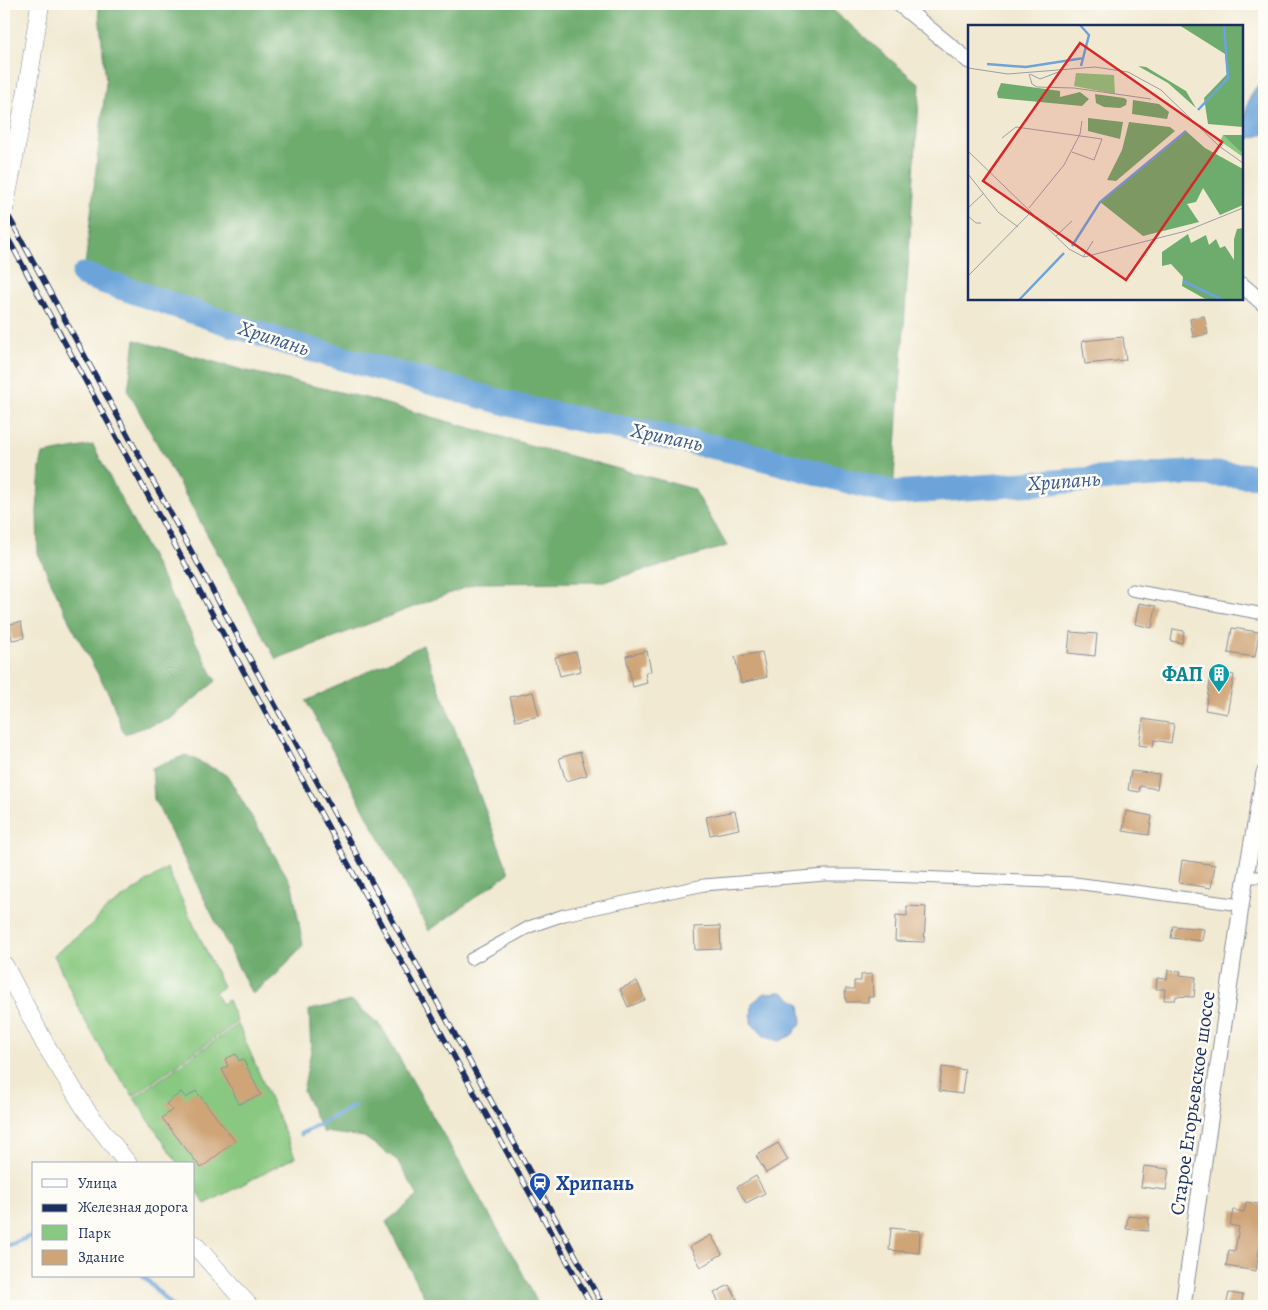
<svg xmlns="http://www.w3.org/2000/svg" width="1268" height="1310" font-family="Alegreya,serif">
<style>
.green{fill:#89c880;stroke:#527c6f}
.forest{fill:#6eac6e;stroke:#446e66}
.water{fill:#6ca4da;stroke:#446a9c}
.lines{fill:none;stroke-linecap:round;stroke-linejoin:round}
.stream{stroke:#6ca4da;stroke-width:4.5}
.river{stroke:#6ca4da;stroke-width:25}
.building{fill:#cfa477}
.street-casing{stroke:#868c98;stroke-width:13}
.secondary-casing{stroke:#868c98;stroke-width:17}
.primary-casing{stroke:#868c98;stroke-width:19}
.street{stroke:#fff;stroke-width:11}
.secondary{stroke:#fff;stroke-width:15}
.primary{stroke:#fff;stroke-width:18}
.rail-casing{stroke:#1b2f5e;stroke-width:5.5}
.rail{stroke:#fdfcf7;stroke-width:4;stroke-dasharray:11;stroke-linecap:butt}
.primary-bridge-casing{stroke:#868c98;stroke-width:19;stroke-linecap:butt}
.primary-bridge{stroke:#fff;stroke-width:18}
.labels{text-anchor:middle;stroke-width:5;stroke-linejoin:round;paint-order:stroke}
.culture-label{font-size:20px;font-weight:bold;fill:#0d838f;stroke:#fdfcf7;text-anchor:end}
.street-label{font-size:20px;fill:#1b2f5e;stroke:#fdfcf7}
.transit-label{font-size:20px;font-weight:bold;fill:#164399;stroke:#fdfcf7;text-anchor:start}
.water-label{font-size:21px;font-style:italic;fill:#375889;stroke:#fdfcf7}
.inset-river{fill:none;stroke:#6ca4da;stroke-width:2.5}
.inset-road{fill:none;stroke:#9b9fa3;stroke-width:1}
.view{fill:#d62828;fill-opacity:0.15;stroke:#d62828;stroke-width:2.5}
.inset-edge{fill:none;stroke:#1b2f5e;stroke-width:2.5}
</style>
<rect width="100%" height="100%" fill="#fdfcf7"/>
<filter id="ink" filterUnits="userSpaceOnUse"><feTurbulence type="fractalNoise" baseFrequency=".02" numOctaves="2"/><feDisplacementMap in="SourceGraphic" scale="10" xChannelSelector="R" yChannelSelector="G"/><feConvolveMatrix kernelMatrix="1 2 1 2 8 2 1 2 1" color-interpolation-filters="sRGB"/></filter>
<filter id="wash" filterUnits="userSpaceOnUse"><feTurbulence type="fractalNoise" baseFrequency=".0096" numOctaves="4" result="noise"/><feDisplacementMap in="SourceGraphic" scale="20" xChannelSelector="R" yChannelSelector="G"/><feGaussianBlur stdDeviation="1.12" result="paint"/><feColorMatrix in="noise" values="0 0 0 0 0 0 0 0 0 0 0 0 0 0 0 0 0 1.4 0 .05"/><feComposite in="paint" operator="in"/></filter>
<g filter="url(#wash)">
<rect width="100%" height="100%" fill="#f1e9d1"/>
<path class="green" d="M167,868L223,987L215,992L221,1004L228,1000L237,1022L133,1096L109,1062L85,1021L54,955L93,924L105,910Z
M238,1024L295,1157L205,1204L194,1188V1164H178L134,1098Z"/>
<path class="forest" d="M98,4H826L920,85L893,493L739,452L524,408L367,365L284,342L84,275L106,82Z
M135,340L243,370L366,398L544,449L694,489L727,546L603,582L477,583L276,659L128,391Z
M93,445L216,681L170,719L124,734L110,696L70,623L38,553L37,511L40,467L43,454Z
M423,645L509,873L429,931L306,701Z
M186,755L227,775L292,885L303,945L275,976L252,994L154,799L152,768Z
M352,1001L381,1026L520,1268L539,1306H429L386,1222L418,1196L397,1160L364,1137L323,1132L303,1091L311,1051L309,1010Z"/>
<path class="water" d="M1264,81V134L1248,139L1243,133C1245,116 1247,90 1264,81Z
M782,992L800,1004L802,1022L792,1035L779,1041L765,1037L751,1023L752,1003L765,993Z"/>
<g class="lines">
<path class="stream" d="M301,1134L354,1106
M4,1247L34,1235
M143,1276L172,1306"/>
<path class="river" d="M84,275L284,342L367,365L524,408L739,452L893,493L1185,473L1264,476"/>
</g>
<g id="blocks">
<path class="building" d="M1204,316L1208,334L1193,337L1190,319Z
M1123,337L1126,360L1085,364L1082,341Z
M1139,603L1156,606L1152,628L1135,624Z
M21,622L24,638L12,640L9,624Z
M1232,628L1259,632L1255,657L1228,653Z
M1173,629L1184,631L1182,643L1171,641Z
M1070,632L1097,634L1095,656L1068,653Z
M647,651L651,671L645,673L647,683L633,687L626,656Z
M576,652L581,671L560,676L555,657Z
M762,652L767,677L741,683L735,657Z
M1212,671L1234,675L1227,714L1205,710Z
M533,692L539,716L516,721L510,697Z
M1143,719L1174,724L1171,743L1154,740L1153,747L1139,745Z
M580,752L587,775L566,781L559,758Z
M1131,771L1159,774L1157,789L1140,786L1139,792L1128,790Z
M735,811L739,829L710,835L706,817Z
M1126,811L1152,816L1149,835L1123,831Z
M1182,860L1215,865L1211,888L1179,883Z
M907,906L926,907L924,942L895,941L896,915L907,916Z
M720,926L721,949L695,950L694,927Z
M1173,926L1204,929L1202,941L1171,938Z
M1168,970L1181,971L1180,975L1196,977L1194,997L1176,996L1175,1000H1164L1165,989H1156L1157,978L1167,979Z
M872,974L873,997H868V1002H846L845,989H854V981H861V975Z
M637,981L645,1000L628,1007L620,989Z
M236,1054L239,1061L243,1059L261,1095L239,1104L222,1069L228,1066L225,1059Z
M942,1067L965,1070L962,1094L939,1091Z
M196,1091L235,1141L201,1168L162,1118L172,1110L166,1104L181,1092L186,1098Z
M778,1143L788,1160L766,1173L756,1156Z
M1144,1166L1169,1169L1166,1190L1141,1187Z
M756,1176L765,1193L746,1203L737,1187Z
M1246,1202L1264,1205V1231H1262L1256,1271L1226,1266L1229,1250L1235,1251L1239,1227L1230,1225L1233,1210L1244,1212Z
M1128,1216L1149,1218L1148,1231L1126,1229Z
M891,1228L920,1231L919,1253L889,1250Z
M711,1235L722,1254L701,1267L690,1247Z
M729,1285L741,1306H721L714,1293Z
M1229,1293L1243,1295L1241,1306H1226Z"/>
</g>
</g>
<g filter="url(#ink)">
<use href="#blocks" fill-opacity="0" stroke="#868c98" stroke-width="1"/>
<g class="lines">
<g class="street-casing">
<path id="street" d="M1132,590L1264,614
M1246,877H1264
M471,959L529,927L564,915L704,885L825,875H861L1075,883L1241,905"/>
</g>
<g class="secondary-casing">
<path id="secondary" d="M899,4L969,61
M1242,285L1264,304
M1183,1306L1243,893L1264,773"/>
</g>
<g class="primary-casing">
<path id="primary" d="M27,90L40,4
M4,965L45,1044L86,1110L128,1164
M194,1244L249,1306"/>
</g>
<use href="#street" class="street"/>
<use href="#secondary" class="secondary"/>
<use href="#primary" class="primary"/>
<g class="rail-casing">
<path id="rail" d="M4,208L603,1306
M4,231L382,926L592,1306"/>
</g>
<use href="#rail" class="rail"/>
<g class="primary-bridge-casing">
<path id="primary-bridge" d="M4,210L27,90"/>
</g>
<use href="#primary-bridge" class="primary-bridge"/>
</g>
</g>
<defs>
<g id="building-pin" transform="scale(1.125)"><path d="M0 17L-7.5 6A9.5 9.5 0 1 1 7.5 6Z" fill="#0f9aa8" stroke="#fdfcf7"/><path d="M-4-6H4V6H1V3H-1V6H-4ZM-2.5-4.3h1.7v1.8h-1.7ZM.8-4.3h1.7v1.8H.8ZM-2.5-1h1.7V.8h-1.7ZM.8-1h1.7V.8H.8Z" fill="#fff"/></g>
<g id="station-pin" transform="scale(1.125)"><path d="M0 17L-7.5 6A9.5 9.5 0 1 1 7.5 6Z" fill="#1a4fb4" stroke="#fdfcf7"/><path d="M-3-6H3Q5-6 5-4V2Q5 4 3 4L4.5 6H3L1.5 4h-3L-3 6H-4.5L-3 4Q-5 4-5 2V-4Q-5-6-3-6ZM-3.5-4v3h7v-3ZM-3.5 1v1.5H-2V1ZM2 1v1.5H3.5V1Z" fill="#fff"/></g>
</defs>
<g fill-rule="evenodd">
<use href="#building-pin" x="1219" y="674"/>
<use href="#station-pin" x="540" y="1183"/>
</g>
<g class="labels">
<g class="culture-label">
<text x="1203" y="681">ФАП</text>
</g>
<g class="street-label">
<text transform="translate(1192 1103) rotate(-82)" y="7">Старое Егорьевское шоссе</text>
</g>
<g class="transit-label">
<text x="556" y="1190">Хрипань</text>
</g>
<g class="water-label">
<text transform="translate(274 338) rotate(18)" y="7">Хрипань</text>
<text transform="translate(667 437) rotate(12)" y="7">Хрипань</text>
<text transform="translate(1064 481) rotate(-4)" y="7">Хрипань</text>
</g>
</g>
<g transform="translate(968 25)">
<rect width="275" height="275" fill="#f1e9d1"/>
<path d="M108,48L146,50L147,69L106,61ZM255,110L275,128V132L252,116Z" fill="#89c880"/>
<path d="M211,0H275V102L240,99L236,73L259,49L257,29ZM170,41L178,42L218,66L228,83L200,58ZM33,58L92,66V72L112,67L121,74L114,81L30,73L29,68ZM127,69L156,73L159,75L158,80L152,83L136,82L128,78ZM165,75L191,79L201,87L199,94L164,89ZM120,93L155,97L152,114L120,106ZM161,97L202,102L207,106L148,156L139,155L154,125ZM218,106L237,123L275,144V180L252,190L235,163L228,177L219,179L231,197L175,211L132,177ZM255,110H275V128L272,126ZM275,203V275H239L214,261L215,252L203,239L194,241V227L220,209L223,218L238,210L241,220L248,214L252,223L257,221L266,235V214L269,204Z" fill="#6eac6e"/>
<path class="inset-river" d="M112,0L121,10L113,41M19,39L58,42L116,33M230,85L260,53L256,0M104,221L132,177L218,106M215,256L255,275M51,275L96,228"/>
<path class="inset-road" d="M0,43L40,49L127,42L160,47L193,65L251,121L275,138M61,49L64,59L69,62L106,63L183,74M62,49L72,54L93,46M34,113L48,102L134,114L126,135L104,127M0,126L101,224L116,232L218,206L275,183M0,149L30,187L50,202M0,183L16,168M61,183L96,140L112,109L114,96M0,191L8,198H13M88,211L104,196M115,232L125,216M0,251L63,187"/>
<path class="view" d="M112,18L254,117L158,255L15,156Z"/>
<rect width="275" height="275" class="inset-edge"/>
</g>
<rect width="1268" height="1310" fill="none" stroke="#fdfcf7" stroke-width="20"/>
<rect x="32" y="1162" width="162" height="115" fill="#fdfcf7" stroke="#a3aaba"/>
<rect x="42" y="1179" width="25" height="8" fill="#ffffff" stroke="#a3aaba"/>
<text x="78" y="1188" font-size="15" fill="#1b2f5e">Улица</text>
<rect x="42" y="1204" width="25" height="8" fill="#1b2f5e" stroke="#a3aaba"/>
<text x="78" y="1212" font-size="15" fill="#1b2f5e">Железная дорога</text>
<rect x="42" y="1225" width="25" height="15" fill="#89c880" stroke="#a3aaba"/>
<text x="78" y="1238" font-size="15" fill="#1b2f5e">Парк</text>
<rect x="42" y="1250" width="25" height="15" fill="#cfa477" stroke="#a3aaba"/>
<text x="78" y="1262" font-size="15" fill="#1b2f5e">Здание</text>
</svg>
